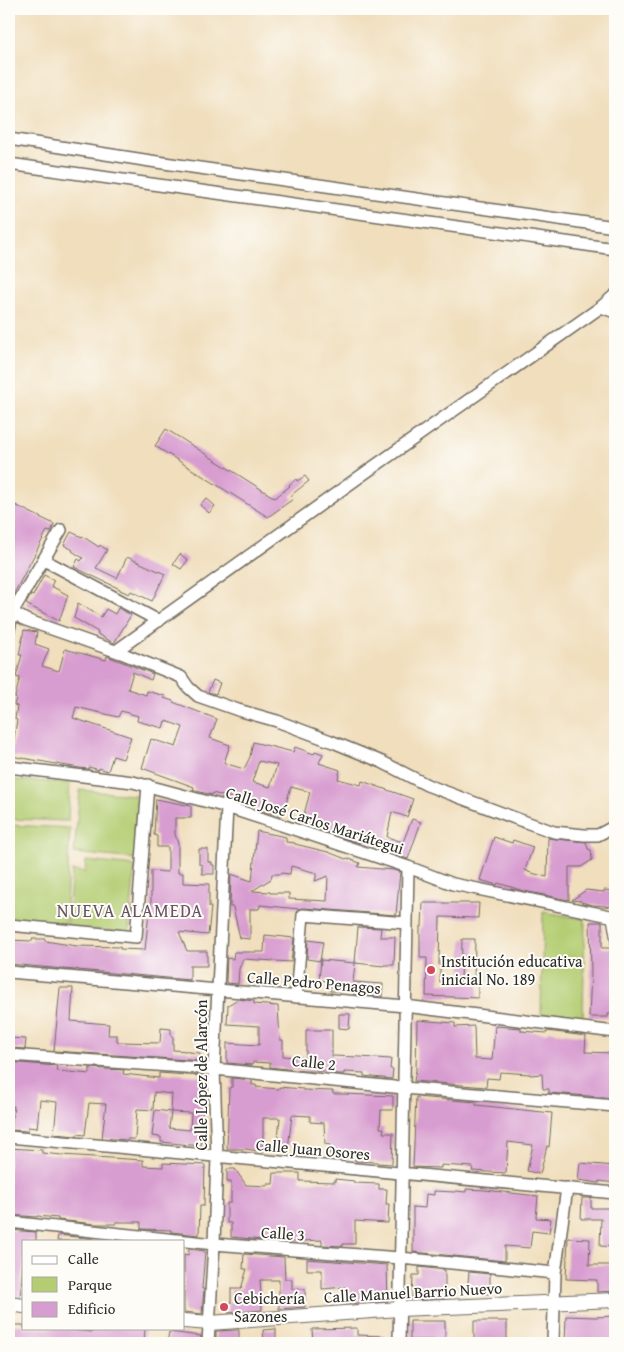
<svg xmlns="http://www.w3.org/2000/svg" width="624" height="1352" font-family="'Gentium Book Plus',serif">
<style>
.green{fill:#b4cd72;stroke:#707c4e}
.building{fill:#d89dd0;fill-rule:evenodd}
.lines{fill:none;stroke-linecap:round;stroke-linejoin:round}
.service-casing{stroke:#706a5e;stroke-width:8}
.minor-casing{stroke:#706a5e;stroke-width:14}
.tertiary-casing{stroke:#706a5e;stroke-width:16}
.service{stroke:#fff;stroke-width:5.5}
.minor{stroke:#fff;stroke-width:11}
.tertiary{stroke:#fff;stroke-width:14}
.poi-dot{fill:#d1495b;stroke:#fdfcf7;stroke-width:2}
.labels{text-anchor:middle;stroke-width:4;stroke-linejoin:round;paint-order:stroke}
.street-label{font-size:16px;fill:#2b2b2b;stroke:#fdfcf7}
.poi-label{font-size:16px;fill:#2b2b2b;stroke:#fdfcf7;text-anchor:start}
.neighbourhood-label{font-size:18px;letter-spacing:1px;fill:#685365;stroke:#fdfcf7}
</style>
<rect width="100%" height="100%" fill="#fdfcf7"/>
<filter id="ink" filterUnits="userSpaceOnUse"><feTurbulence type="fractalNoise" baseFrequency=".02" numOctaves="2"/><feDisplacementMap in="SourceGraphic" scale="10" xChannelSelector="R" yChannelSelector="G"/><feConvolveMatrix kernelMatrix="1 2 1 2 8 2 1 2 1" color-interpolation-filters="sRGB"/></filter>
<filter id="wash" filterUnits="userSpaceOnUse"><feTurbulence type="fractalNoise" baseFrequency=".0096" numOctaves="4" result="noise"/><feDisplacementMap in="SourceGraphic" scale="20" xChannelSelector="R" yChannelSelector="G"/><feGaussianBlur stdDeviation="1.12" result="paint"/><feColorMatrix in="noise" values="0 0 0 0 0 0 0 0 0 0 0 0 0 0 0 0 0 1.4 0 .05"/><feComposite in="paint" operator="in"/></filter>
<g filter="url(#wash)">
<rect width="100%" height="100%" fill="#f0debc"/>
<path class="green" d="M12,780L70,783L68,821L11,819Z
M80,790L143,796L137,859L74,853Z
M9,825L70,828L65,924L9,921Z
M86,861L135,866L129,933L67,927L72,871L85,872Z
M543,912L585,919L583,1017L541,1014Z"/>
<g id="blocks">
<path class="building" d="M166,429L275,498L290,486L289,485L296,479L297,481L305,476L309,481L290,496L293,499L268,517L155,446Z
M206,498L215,506L209,513L200,505Z
M9,502L54,524L51,532L47,531L9,603V549L15,534L10,532L15,522L13,521L16,517L9,514Z
M71,532L82,537V536L99,547L100,545L107,550L96,568L117,578L127,557L165,574L152,601L131,591L129,594L120,590V589L74,567L78,559L81,561L83,558L72,551L73,550L64,545Z
M180,554L188,560L181,569L173,564Z
M44,575L54,580L51,586L68,595L59,621L26,604L31,595L33,596Z
M78,603L101,617L106,609L115,614L118,608L131,615L114,643L97,634L98,632L74,618Z
M24,630L37,632L35,644L49,649L42,666L59,671L65,649L106,660L107,656L153,674L151,680L133,672L128,689L146,695L147,691L165,696L164,698L173,701V702L217,719L210,738L230,745L224,763L244,769L250,757L253,742L293,752L295,747L314,754L315,751L323,754L319,763L340,770L338,779L361,785L362,781L413,799L407,817L392,812L387,837L403,842L412,819L421,822L408,859L390,853L391,850L361,841L360,843L319,830L312,827V825L302,822L310,792L291,787L282,816L252,808L253,805L226,796V797L213,793L212,795L193,790L194,787L142,768L151,739L176,747L183,727L166,721H165L163,728L137,721L138,716L121,711L118,717L76,707L73,718L131,737L123,759L113,756L108,771L99,768V770L89,767V769L79,768L11,756L17,720L15,719L17,706L14,705L16,698L15,697L20,678L16,677L22,655H19ZM259,761L277,765L270,787L252,782Z
M213,680L220,683L216,694L208,692Z
M156,799L191,806V818H175V834L178,844V873H183V883L209,884V907H211L208,935L179,932L187,951H207V966H190V980L78,970V969L75,970L9,964V940L32,941V939H45V941L77,946L120,947V949L145,950L149,912H150L151,902V871L168,872V847H157V836L154,835Z
M257,831L286,837V842L295,843V844L328,852L346,859L347,858L360,863L358,867L393,870L400,872L396,915L304,908L299,909L260,905L259,909H250V939L240,938L233,907H230L231,874L252,881ZM291,866L317,873L315,881L328,876L327,901L289,899V893H270V892L252,891L271,879L272,874H281V873L290,874Z
M494,837L512,843L513,840L533,847L525,870L528,871V872L547,877L548,838L586,842L588,849L591,850L592,860L581,867H569V900L524,891L498,883L497,885L480,880Z
M199,849H208V862H212V865H214V874H202V865L199,864Z
M586,890L604,892V890L615,891V907L593,905L581,902V901L572,900Z
M423,903H479L478,918L440,917L439,965H440V983L461,984L462,939H475L474,984H478V998L426,996L427,958H420V927H422Z
M590,922H602V948H611L614,950L615,1014H608V1017H589L591,972Z
M358,927L381,928L380,937H395L394,965H384V966L355,963Z
M265,935L294,938L291,962L243,959L239,969L238,984L226,983L227,958L233,959L234,952H264Z
M308,940L323,942L320,961L307,959Z
M321,960L355,963L353,982L383,984L382,997L353,994L354,991H330L331,981L319,980Z
M60,988H73L71,1021L109,1024L108,1035H117V1041L121,1042L160,1043L161,1028L171,1029V1035L173,1037V1050L188,1051V1052L200,1053V1058H202V1061L54,1051Z
M238,999L254,1001V1004L278,1006L280,1040H283V1056L306,1058V1030H332V1056L360,1057L391,1059L390,1069H393L392,1079L364,1076V1073L344,1072V1074H337L332,1073V1071H304L270,1067V1063L253,1062L252,1065L227,1063V1043L259,1045V1026L227,1024L228,1005Z
M339,1014H350L349,1029L339,1028Z
M417,1020L455,1023V1027L474,1026L475,1059L492,1060L495,1026L521,1028V1031L547,1033V1031L586,1036L585,1052L615,1053V1098L549,1093V1089H543L542,1074L530,1075V1074L500,1072L499,1079L487,1078L486,1087L414,1081L416,1070Z
M9,1038L26,1039L25,1049L9,1048Z
M9,1062L57,1066L56,1071L80,1073L90,1074V1068L124,1070L123,1074L159,1078V1073L201,1076V1078H205L201,1146L161,1142V1137L152,1136L155,1110L171,1112L172,1094L154,1092L153,1110L137,1109L135,1139H128L127,1140L102,1138L106,1104L89,1103L85,1135L77,1134V1136L54,1134L57,1102L40,1100L37,1128L28,1127L27,1131L11,1130L14,1106H9ZM171,1112L191,1113L190,1130L169,1128Z
M232,1078L252,1080V1085H256V1087L279,1089V1087L303,1089V1090L333,1091V1094H343L393,1096V1110H381L380,1128H384L383,1133H393L392,1164L377,1163V1162L355,1161V1158L346,1159V1155L330,1154V1145L325,1144L324,1123L310,1122V1116L292,1115L288,1149L277,1148L280,1118H263V1152L246,1149H227L229,1088L232,1087Z
M416,1097L476,1102V1105L552,1113L549,1147L547,1146L540,1174L527,1171L533,1145L508,1142L506,1173L472,1171L473,1167L441,1165V1168L413,1167Z
M9,1148L42,1150V1153L62,1155L143,1160V1166L163,1167V1163L205,1165L204,1206H200L199,1235L171,1232V1230L141,1229V1222H116V1224H95L58,1220V1218L37,1216V1217L9,1215Z
M580,1163L615,1166V1183L599,1181V1183L578,1180Z
M227,1169H235L246,1185L268,1186V1184H273L274,1173H300V1181L335,1182V1179L354,1181V1183L379,1184V1189H387L386,1204H389L388,1223L355,1221V1244H343V1246L322,1245V1240L284,1242L231,1237V1223H227V1203H231V1182H227Z
M466,1189L485,1190L538,1196L536,1218L551,1219L549,1233L532,1231L530,1248L505,1246V1261L413,1252V1207L425,1208L426,1194L434,1195V1191L455,1192L456,1191L466,1192Z
M582,1198H591V1208H615V1247L600,1246L601,1219H581Z
M9,1230L36,1232V1241H24V1257L20,1297L9,1295Z
M58,1235L94,1239V1241H57Z
M568,1238L590,1239L589,1265H615V1291L597,1292V1280L566,1279Z
M189,1249L205,1251L202,1289H204L202,1314L184,1312V1254L188,1255Z
M244,1254L284,1257L285,1279H292V1289H305V1307L279,1309V1280H260L262,1310L228,1313L229,1303H231V1289H241L247,1269H243Z
M307,1259L387,1265L388,1301L345,1304V1287L322,1289V1270H307Z
M419,1267L445,1270V1298L412,1300L413,1275H419Z
M469,1272L490,1274V1294L467,1293Z
M566,1316L595,1317L615,1316V1343H565Z
M410,1321H445V1340H410Z
M474,1321H507V1343H474Z
M9,1325H24V1328H70V1330L93,1332L94,1328H145L144,1343H93L69,1341V1343H9Z
M357,1328V1335L385,1336V1343H313L312,1329Z
M276,1329V1343H264L263,1330Z
M239,1330V1343H216V1331Z
M169,1332L201,1336V1343H167Z"/>
</g>
</g>
<g filter="url(#ink)">
<use href="#blocks" fill-opacity="0" stroke="#706a5e" stroke-width="1"/>
<g class="lines">
<g class="service-casing">
<path id="service" d="M610,916L615,946"/>
</g>
<g class="minor-casing">
<path id="minor" d="M9,139L157,162L615,227
M9,164L615,249
M601,307L615,312
M44,560L159,621
M9,610L26,620L121,653L181,677L188,687L198,696L238,710L277,721L333,742L382,762L427,785L520,820L554,832L584,835H598L615,826
M9,629L13,611L61,530
M116,651L362,475L601,307L615,295
M9,767L133,782L227,807L408,867L453,884L610,916
M9,925L136,937L148,785
M9,972L405,1006L615,1032
M296,997L303,915L407,923
M9,1055L214,1069L404,1088L615,1106
M9,1137L615,1193
M9,1222L214,1244L400,1258L555,1273
M208,1343L214,1244L217,1157L214,1069L227,807
M399,1343L408,867
M553,1343L555,1273L567,1188"/>
</g>
<g class="tertiary-casing">
<path id="tertiary" d="M9,1304L24,1306
M184,1321L210,1323L399,1309L615,1300"/>
</g>
<use href="#service" class="service"/>
<use href="#minor" class="minor"/>
<use href="#tertiary" class="tertiary"/>
</g>
</g>
<g class="poi-dot">
<circle cx="431" cy="970" r="5"/>
<circle cx="224" cy="1307" r="5"/>
</g>
<g class="labels">
<g class="street-label">
<text transform="translate(315 820) rotate(18)" y="6">Calle José Carlos Mariátegui</text>
<text transform="translate(314 982) rotate(5)" y="6">Calle Pedro Penagos</text>
<text transform="translate(314 1062) rotate(6)" y="6">Calle 2</text>
<text transform="translate(201 1075) rotate(-90)" y="6">Calle López de Alarcón</text>
<text transform="translate(313 1149) rotate(5)" y="6">Calle Juan Osores</text>
<text transform="translate(283 1233) rotate(4)" y="6">Calle 3</text>
<text transform="translate(413 1292) rotate(-3)" y="6">Calle Manuel Barrio Nuevo</text>
</g>
<g class="poi-label">
<text x="441" y="967">Institución educativa<tspan x="441" dy="18">inicial No. 189</tspan></text>
<text x="234" y="1304">Cebichería<tspan x="234" dy="18">Sazones</tspan></text>
</g>
<g class="neighbourhood-label">
<text x="130" y="917">NUEVA ALAMEDA</text>
</g>
</g>
<rect width="624" height="1352" fill="none" stroke="#fdfcf7" stroke-width="30"/>
<rect x="22" y="1240" width="162" height="90" fill="#fdfcf7" stroke="#a9a8a5"/>
<rect x="32" y="1256" width="25" height="8" fill="#ffffff" stroke="#a9a8a5"/>
<text x="68" y="1264" font-size="15" fill="#2b2b2b">Calle</text>
<rect x="32" y="1277" width="25" height="15" fill="#b4cd72" stroke="#a9a8a5"/>
<text x="68" y="1290" font-size="15" fill="#2b2b2b">Parque</text>
<rect x="32" y="1302" width="25" height="15" fill="#d89dd0" stroke="#a9a8a5"/>
<text x="68" y="1314" font-size="15" fill="#2b2b2b">Edificio</text>
</svg>
